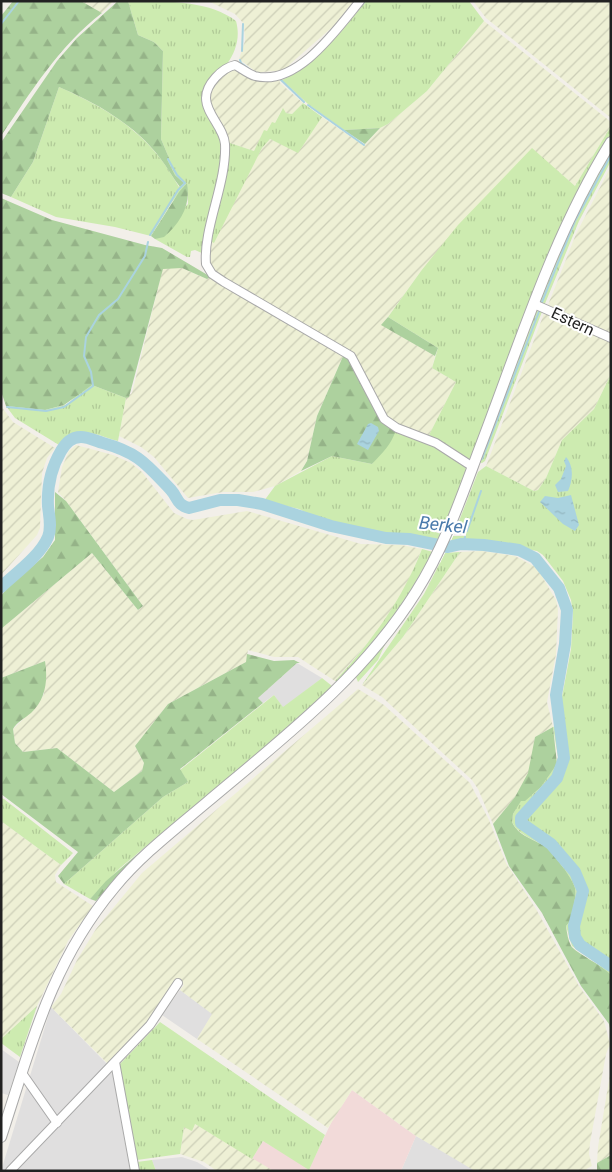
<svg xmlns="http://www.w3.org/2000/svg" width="612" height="1172" font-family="Roboto,sans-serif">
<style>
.residential{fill:#e0dfdf}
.commercial{fill:#f2dad9}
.farmland{fill:url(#farmland-furrows)}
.grass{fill:url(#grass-tufts)}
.forest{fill:url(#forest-firs)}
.water{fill:url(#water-ripples)}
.pier{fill:#fff}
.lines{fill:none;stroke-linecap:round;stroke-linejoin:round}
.stream{stroke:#aad3df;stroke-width:2}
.river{stroke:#aad3df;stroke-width:12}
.minor-casing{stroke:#a9a9a9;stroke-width:10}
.tertiary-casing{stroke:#a9a9a9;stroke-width:12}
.minor{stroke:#fff;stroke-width:8}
.tertiary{stroke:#fff;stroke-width:10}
.labels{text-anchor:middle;stroke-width:4;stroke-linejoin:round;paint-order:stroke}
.street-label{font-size:16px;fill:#222;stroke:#fff}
.water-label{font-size:18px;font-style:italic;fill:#4a7aab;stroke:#fff}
</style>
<defs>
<pattern id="farmland-furrows" width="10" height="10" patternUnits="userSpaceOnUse" patternTransform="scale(1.25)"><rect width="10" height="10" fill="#eef0d5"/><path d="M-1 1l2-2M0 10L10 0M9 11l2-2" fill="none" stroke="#ccceb7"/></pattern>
<pattern id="grass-tufts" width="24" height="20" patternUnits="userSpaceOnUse" patternTransform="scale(1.25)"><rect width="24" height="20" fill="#cdebb0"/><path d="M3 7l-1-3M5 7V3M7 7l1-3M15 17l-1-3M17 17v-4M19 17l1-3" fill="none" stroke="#b0c997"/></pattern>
<pattern id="forest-firs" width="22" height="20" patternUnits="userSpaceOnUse" patternTransform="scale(1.25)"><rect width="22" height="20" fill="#add19e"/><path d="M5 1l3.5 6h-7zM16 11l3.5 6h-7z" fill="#95b388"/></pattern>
<pattern id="water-ripples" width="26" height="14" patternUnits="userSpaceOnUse" patternTransform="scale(1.25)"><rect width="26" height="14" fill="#aad3df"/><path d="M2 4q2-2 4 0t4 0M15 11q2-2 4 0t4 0" fill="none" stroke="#92b5bf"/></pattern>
</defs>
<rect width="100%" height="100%" fill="#f2efe9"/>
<path class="residential" d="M297,663L322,678L283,708L274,695L263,703L258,698Z
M180,990L213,1014L197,1039L162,1015Z
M51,1007L106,1063L113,1076L130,1171H1Z
M1,1049L19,1062L8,1095L1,1093Z
M416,1136L471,1166L475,1171H401Z
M182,1157L197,1162L212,1171H156L152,1160Z"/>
<path class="commercial" d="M352,1090L416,1136L401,1171H273L252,1159L263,1141L309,1169L332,1121Z"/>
<path class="farmland" d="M81,1H114L102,13Z
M208,1H356L344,17L289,65L292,69L276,74L275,71L262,72L261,75L254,74L255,71L239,59L245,41L244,24L235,14Z
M473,1H611V118L486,18Z
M484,21L611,122V126L575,186L559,172L421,271L382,325L435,356L432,368L456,382L428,437L411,432L388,420L353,355L214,273L209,267L210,241L262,148L270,139L298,152L322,117L364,146L380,128L388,124L427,91Z
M233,68L279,78L280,83L303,103L292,114L286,113L282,109L275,123L267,132L264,131L254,151L227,142L209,104V93L219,76Z
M611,166V334L548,305L576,234Z
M163,268H182L207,279L211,277L344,354L317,416L307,461L301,471L275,486L253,492H223L188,498L154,457L141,447L119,436L126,398L132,393Z
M545,311L611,340V374L594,409L562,440L546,478L538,490L534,491L486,466Z
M1,406L13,422L55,448L47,458L42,473L40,528L37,535L1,575Z
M76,445L113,455L131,463L142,472L174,513L187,519L193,520L247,511L361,544L401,545L422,549L406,586L383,625L335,681L298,657H274L248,650L246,662L168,704L135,746L144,763L142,771L114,792L57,748L23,752L15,743L13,729L37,706L44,694L45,661L1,678V629L92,553L138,610L143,606L66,501L58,492L62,467L69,451Z
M482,551L515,556L537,568L556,600L558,609L556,654L547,702L553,727L535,737L529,773L515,797L493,824L478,789L472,780L382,697L362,685L403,637L460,552Z
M358,689L384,705L470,783L489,820L506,863L536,909L579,986L604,1021L610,1044L606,1054L590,1143L589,1154L592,1166L583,1171H475L416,1136L352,1090L328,1128L197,1039L212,1014L180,990L184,985L177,981L150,1019L108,1064L51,1007L61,994L77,960L96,929L142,873Z
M1,821L61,865L55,875L56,882L93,906L68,941L37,1006L1,1039Z
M611,1068V1155L597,1163L598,1147Z
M195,1124L272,1170L273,1171H217L204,1162L180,1154L184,1127Z"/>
<path class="grass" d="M128,1C164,1 209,0 236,21C244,50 223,70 206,90L223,142L222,164L204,254L195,250L191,251L190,257H187L155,239L188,204L187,183L172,202L151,236L115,227L56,217L11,197L33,162L59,87C96,103 135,125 160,158C167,167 173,177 179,187L184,183L175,175L167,159L169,158L161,139L163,51L154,42L138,35Z
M366,1H469L484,21L427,91L388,124L380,128L344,130L308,104L282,80C317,64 342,31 366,1Z
M303,103L322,117L298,153L270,139L262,148L214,243L210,241L227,142L254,151L264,130L267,131L272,122L275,123L283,108L286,113L292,114Z
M611,126V136L601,152L472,459H466L428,437L456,382L432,368L438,348L388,317L421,271L458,225L532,148L575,186Z
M611,148V161L579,221L544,306L539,302L564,239Z
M539,308L543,309L485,461L482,463L478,462L536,310Z
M611,374V962L586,947L578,936L577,926L585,895L582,878L557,846L523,822V819L560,778L567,759L561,702L571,649L573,613L571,600L563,581L543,555L537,551L484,541L463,540L450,543L453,536H466V534H454L478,472L486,466L534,491L538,490L546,478L562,440L594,409Z
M92,385L126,398L118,441C94,434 78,424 59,445L15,418L6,406L45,410L69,404L75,396Z
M396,430C413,437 462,453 467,471L442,531L433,529L432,531L441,534L438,541L400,533L383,535L325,522L299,509L264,501L275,486L332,456L372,464Z
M422,549L433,552L394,619L341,682L335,681C372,641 402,600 422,549Z
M460,552L403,637L362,685L424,594L445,553Z
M386,642L378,660L358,682L356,677Z
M322,678L332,686L312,708L120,868L90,899L64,884L163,797L188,782L180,770L274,695L283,707Z
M557,725C558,736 562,749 561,760C558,782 533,801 518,816V824C526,833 537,836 546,843C558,851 573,869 578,882C586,902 562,926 577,945C585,955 601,960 611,969V975L596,962L572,946L566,926L572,919C572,909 577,896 575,888C573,879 552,852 546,847C534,839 518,835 512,822L513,814L521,800L532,795L541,787L556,765L558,757L553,727Z
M1,798L4,799L73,853L61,865L1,821Z
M37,1006L20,1057L1,1043V1039Z
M160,1022L325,1135L309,1170L263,1141L252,1159L195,1124L192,1131L184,1127L180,1154L137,1160L119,1065Z
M152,1160L156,1171H139L137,1162Z"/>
<path class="forest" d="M13,1H81L102,13C59,46 31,92 1,136V16Z
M118,1H128L138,35L154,42L163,51L161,139L169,158L167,159L175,175L184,183L180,187C173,178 167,167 160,158C137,126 95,102 59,87L33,162L11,197L1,193L2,141L57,61L77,38Z
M380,128L365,144L344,130Z
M187,183C191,205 181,222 164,237L155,239L151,236L179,192Z
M1,198L52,220L145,245L162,248L211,277L207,279L182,268L163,269L129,397L126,398L92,385L64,405L45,410L6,406L1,391Z
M388,317L438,348L435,356L381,325Z
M344,354L349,357L365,388L396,430C391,445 383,452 372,464L332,456L301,471L307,461L317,416Z
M55,492L66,501L143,606L138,610L92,553L1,629V596L8,587L43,557L55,540Z
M247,654L274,661L294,660L300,663H297L258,698L263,703L180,769L188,782L163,797L64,884L58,876L78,852L1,794V678L45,661C48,680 46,699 31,713C25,718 17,722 13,729L15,743L23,752L57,748L114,792L142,771L144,763L135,746L168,704L246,662Z
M553,727L557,764L541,787L525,801H521L513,814L512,822C518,836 534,839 546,847C552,852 574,880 575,888C577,897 572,909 572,919L566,926C567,933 568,940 571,946C577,954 601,964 611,975V1032L609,1024L581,986L542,913L509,866L493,824L515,797L528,773L535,737Z
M141,851L96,901L90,899L106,881Z
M611,1155V1171H597V1163Z"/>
<path class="water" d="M371,423L378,427L379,431L368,450L357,444L368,424Z
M566,457C574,466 573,480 568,491L558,492L555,485L561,479L566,466L564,461Z
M571,495L579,525L575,531L563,524L540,502L545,496L558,498Z"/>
<path class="pier" d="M451,524H459L440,563L429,561Z"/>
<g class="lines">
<path class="stream" d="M360,7L365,1
M1,24L19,1
M242,51L243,24
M240,60L241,63L252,71
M295,72L280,79L304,102
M308,105L364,145
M150,235L178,190L185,183L177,175L168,159
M542,302L575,221L611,155
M7,407L46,411L64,407L93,386L91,372L84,356L86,337L99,315L118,299L145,256L148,242
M482,459L540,309
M467,531L481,491
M463,544L465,537"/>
<path class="river" d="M1,587C16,573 40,556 48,537C52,527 49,516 48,506C47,486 51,468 61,451C66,443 71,437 81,437C88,437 96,441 103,443C139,453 146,464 171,490C178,498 177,505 189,508L220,500H238L262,504L331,526L386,538L409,539L448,547L461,544L484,545L519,550L535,558L559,588L567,610L565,644L556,695L564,758L557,778L521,818V823L551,844L575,872L583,891L574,926L575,937L580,945L611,966"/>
<g class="minor-casing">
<path id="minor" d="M360,1C337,29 297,87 255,76C248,74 241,68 235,65C222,68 206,84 206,98C206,114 224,128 225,144C227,183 203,228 206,264L212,274L224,282L351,356L384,419L397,428L436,443L473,467
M534,304L611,338
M115,1062L135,1171
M22,1073L57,1123
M10,1171L150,1025L178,983"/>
</g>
<g class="tertiary-casing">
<path id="tertiary" d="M1,1137C31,1046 51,963 114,888C140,856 174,830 206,803C283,738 362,678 416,592C444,548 461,498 479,450C519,346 552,237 611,142"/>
</g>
<use href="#minor" class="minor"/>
<use href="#tertiary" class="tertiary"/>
</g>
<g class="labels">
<g class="street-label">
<text transform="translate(573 321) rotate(25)" y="6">Estern</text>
</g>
<g class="water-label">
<text transform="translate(443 525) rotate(6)" y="6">Berkel</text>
</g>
</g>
<rect width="612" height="1172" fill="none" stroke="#222222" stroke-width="5"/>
</svg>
